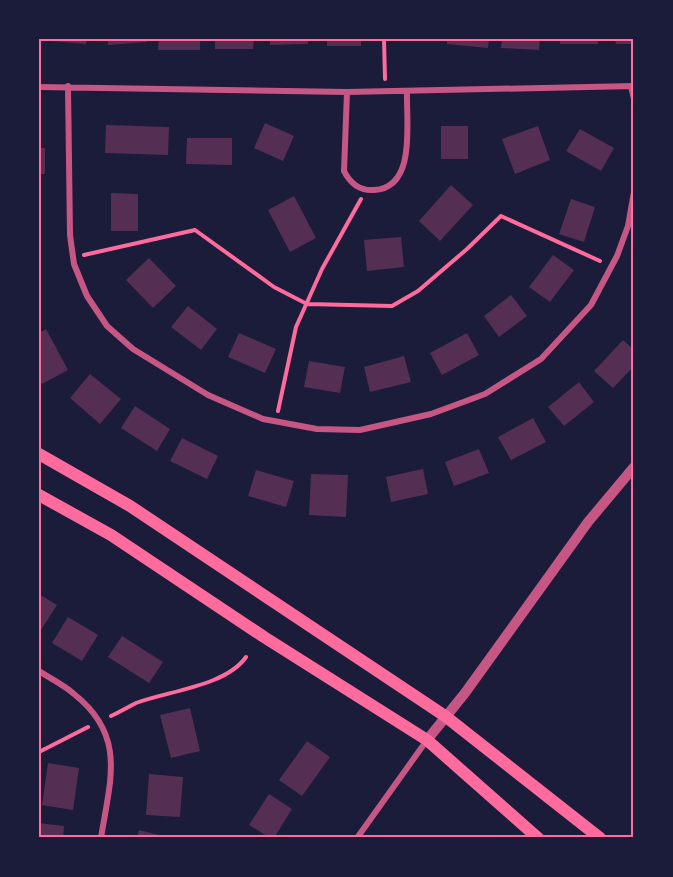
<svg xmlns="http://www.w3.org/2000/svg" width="673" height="877" font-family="'Crimson Pro',serif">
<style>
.building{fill:#542f53}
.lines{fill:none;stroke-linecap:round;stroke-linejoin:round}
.path{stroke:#ff6b9d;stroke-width:4}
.minor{stroke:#c65784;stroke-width:6}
.tertiary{stroke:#c65784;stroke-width:10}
.secondary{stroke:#ff6b9d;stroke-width:12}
.neatline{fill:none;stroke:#ff6b9d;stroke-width:2}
</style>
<rect width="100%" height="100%" fill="#1b1b3a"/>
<path class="building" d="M51,39H87L86,44L51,41Z
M108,39H146L147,42L108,45Z
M159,39H200V50H158Z
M215,39H254L253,49H215Z
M270,39H308V44L270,45Z
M327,39H361V46H327Z
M447,39H489L488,48L447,44Z
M502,39H540L539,50L501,48Z
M560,39H598V44H560Z
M615,39H634V44H616Z
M265,123L294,136L283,161L254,148Z
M106,125L169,127L168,155L105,153Z
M441,126H468V159H441Z
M538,126L550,160L515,174L502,139Z
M580,129L614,148L601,171L566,151Z
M187,138H232V165L186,164Z
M39,148H45V174H39Z
M451,185L473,205L440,241L419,221Z
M111,193L138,194V231H111Z
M294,196L316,238L290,252L268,210Z
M571,199L595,207L584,242L559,234Z
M401,237L404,267L367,271L364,240Z
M553,255L574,270L550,302L529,287Z
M149,258L176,286L153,308L126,280Z
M511,295L527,316L499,337L484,316Z
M188,306L217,329L201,350L171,327Z
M46,329L68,370L42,384L39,379V333Z
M239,333L276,349L265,373L228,357Z
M467,333L479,355L442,375L430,353Z
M623,340L634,350V366L613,388L594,371Z
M404,356L411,382L370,392L364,367Z
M309,361L345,367L340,393L304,387Z
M90,374L121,399L100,424L70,398Z
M579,382L594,402L564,426L548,407Z
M135,406L170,429L157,451L121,428Z
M533,418L546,442L511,460L498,437Z
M182,438L218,456L207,479L170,461Z
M479,449L489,473L454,486L445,462Z
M423,469L428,494L391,502L386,477Z
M256,470L294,481L286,507L248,496Z
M311,474L348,475L346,517L309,515Z
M39,594L57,605L41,630L39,628Z
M68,617L98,635L82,661L52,643Z
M122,636L163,662L149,683L108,657Z
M190,708L200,751L171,758L160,715Z
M307,741L330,757L302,796L279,780Z
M48,763L79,768L73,810L42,805Z
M149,774L183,777L180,817L146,815Z
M269,794L292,809L274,838H270L249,825Z
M39,823L64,826L63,838H39Z
M139,830L167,837V838H137Z"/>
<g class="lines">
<path class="path" d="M384,39L385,79
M84,255L195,230L274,287L307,304L392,306L418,291L467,249L501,216L600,261
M278,411L296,327L322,269L361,199
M111,716C120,712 128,707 136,703C168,691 226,686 246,657
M39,752L88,727"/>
<path class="minor" d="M68,86L70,235L74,264L87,296L107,326L133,349L208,395L263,419L317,429L360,430L431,414L485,394L541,359L591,305L617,256L628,226L634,192
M631,86L634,99
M39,87L347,92L634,86
M347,92L344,171C350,183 360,191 374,190C417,188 406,122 407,91
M39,671C51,679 64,685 74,694C127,736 110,780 101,838
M357,838L427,740"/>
<path class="tertiary" d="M427,740L465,693L588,522L634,467"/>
<path class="secondary" d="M39,454L130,506L445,716L600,838
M39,495L111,535L264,637L427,740L538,838"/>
</g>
<rect width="673" height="877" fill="none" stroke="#1b1b3a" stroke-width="81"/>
<rect x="40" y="40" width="592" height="796" class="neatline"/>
</svg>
